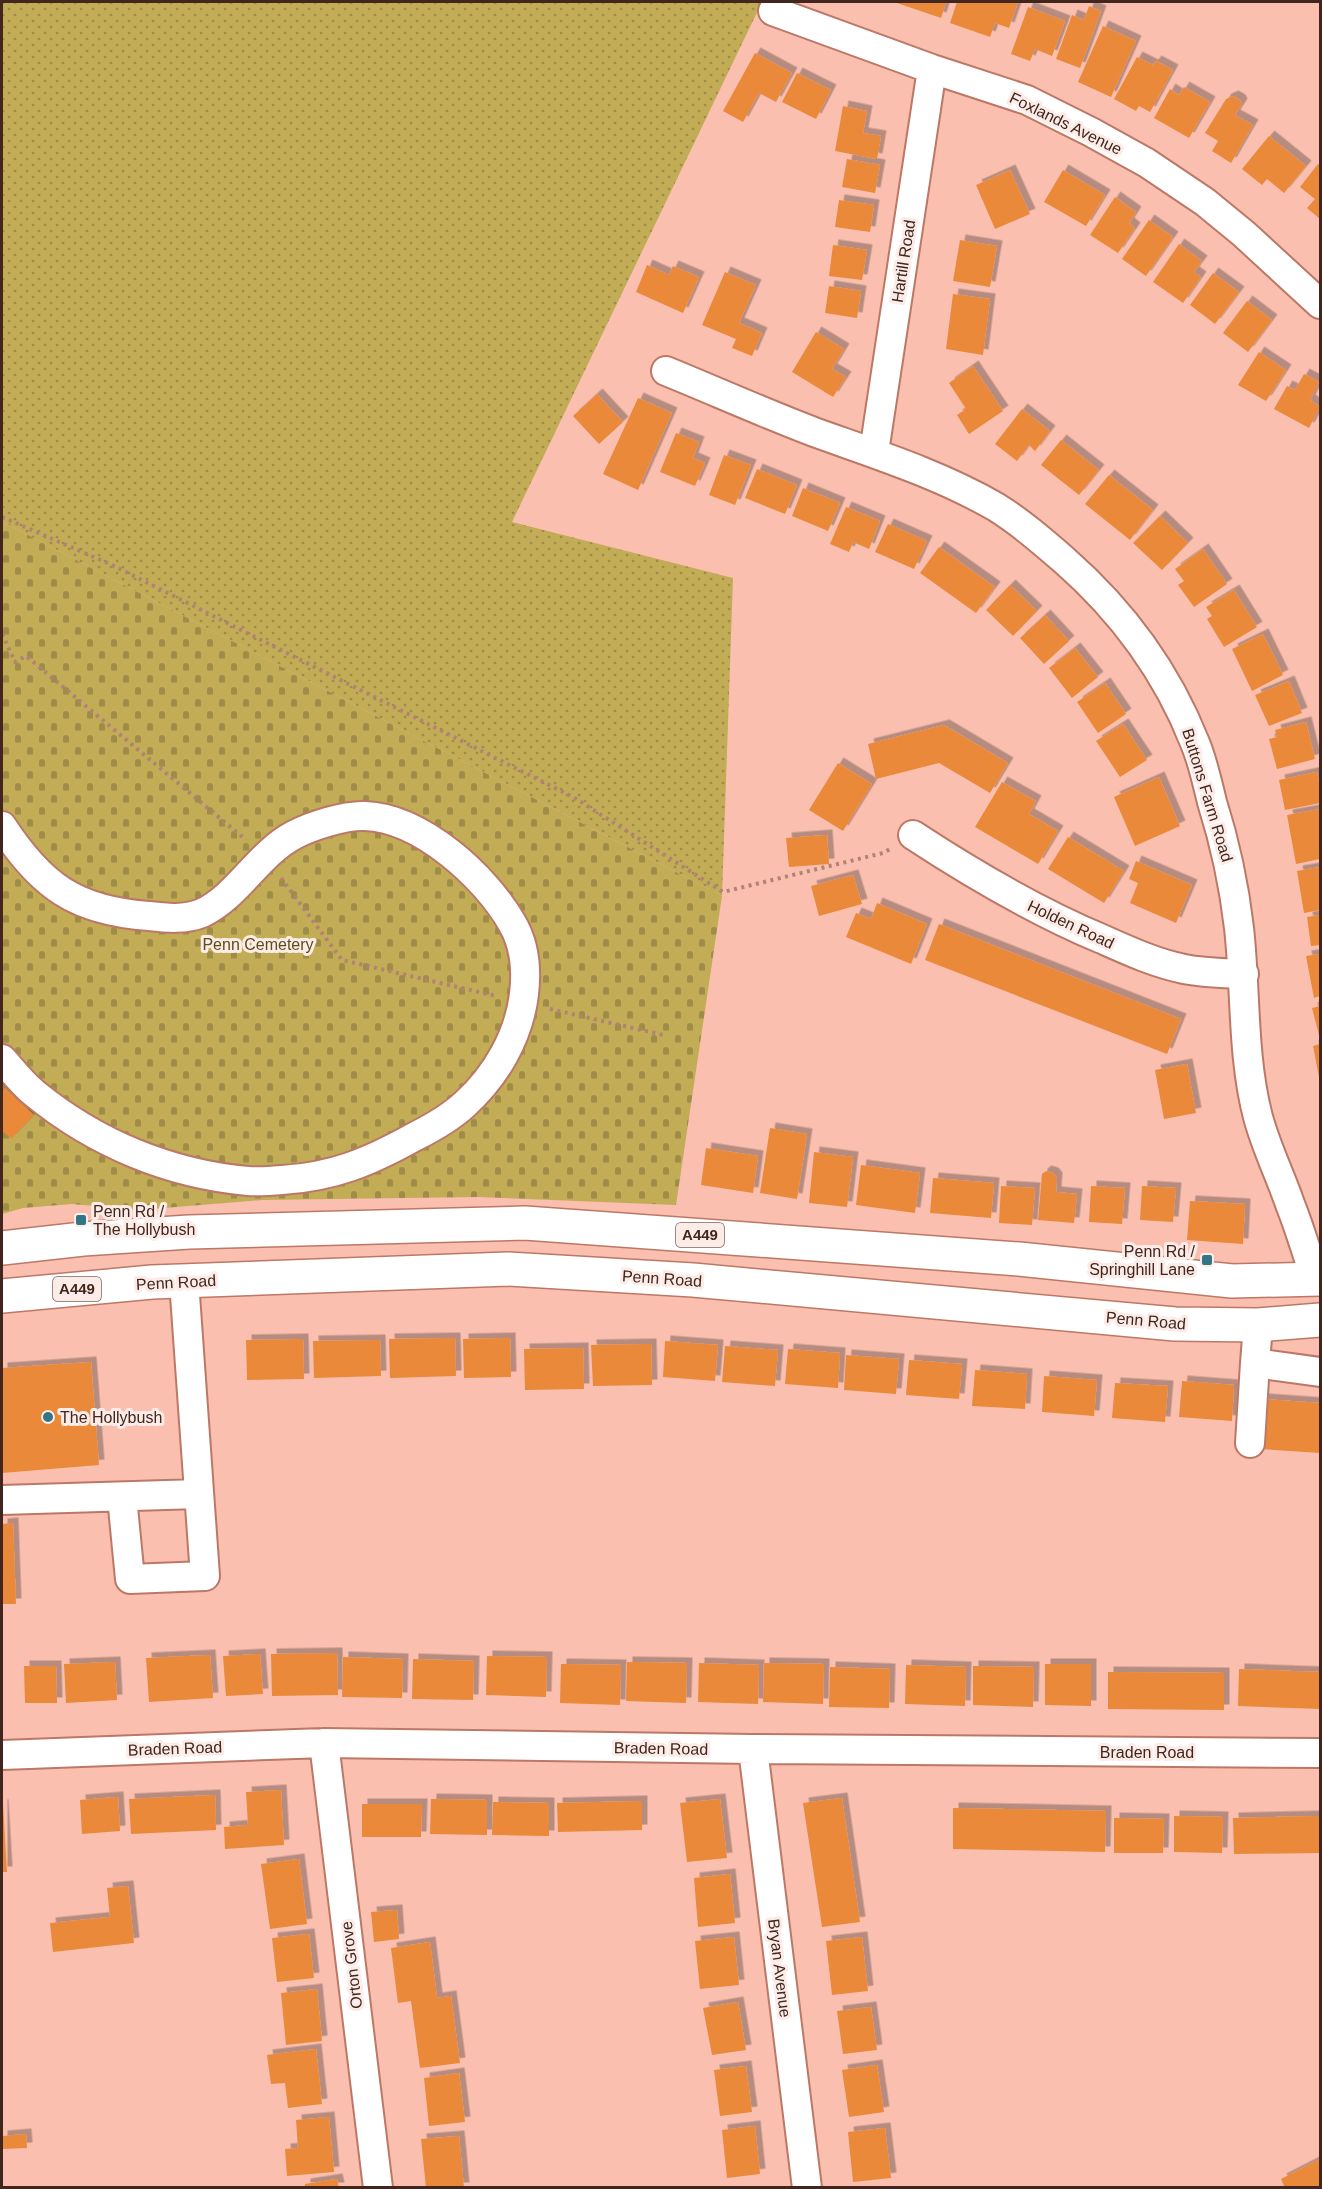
<svg xmlns="http://www.w3.org/2000/svg" width="1322" height="2189" font-family="Helvetica,sans-serif">
<style>
.grass{fill:url(#grass-dots)}
.cemetery{fill:url(#cemetery-stones)}
.building{fill:#eb893a;filter:url(#shadow)}
.lines{fill:none;stroke-linecap:round;stroke-linejoin:round}
.minor-casing{stroke:#bc7866;stroke-width:32}
.highway-casing{stroke:#bc7866;stroke-width:36}
.path{stroke:#b18275;stroke-width:4;stroke-dasharray:3 4.5;stroke-linecap:butt}
.minor{stroke:#fff;stroke-width:28}
.highway{stroke:#fff;stroke-width:33}
.poi-dot{fill:#327686;stroke:#fcece8;stroke-width:2}
.labels{text-anchor:middle;stroke-width:6;stroke-linejoin:round;paint-order:stroke}
.shield{fill:#fcece8;stroke:#7a615b;stroke-width:1.5}
.shield-label{font-size:15px;font-weight:bold;fill:#42261e}
.street-label{font-size:16px;fill:#42261e;stroke:#fcece8}
.park-label{font-size:16px;fill:#5a4e1a;stroke:#fcece8}
.poi-label{font-size:16px;fill:#42261e;stroke:#fcece8;text-anchor:start}
</style>
<defs>
<pattern id="grass-dots" width="8" height="8" patternUnits="userSpaceOnUse" patternTransform="scale(1.5)"><rect width="8" height="8" fill="#c2ac56"/><path d="M2 2h.1M6 6h.1" fill="none" stroke="#9f8c47" stroke-width="1.8" stroke-linecap="round"/></pattern>
<pattern id="cemetery-stones" width="16" height="16" patternUnits="userSpaceOnUse" patternTransform="scale(1.5)"><rect width="16" height="16" fill="#c2ac56"/><path d="M2 7V4a2 2 0 0 1 4 0v3zM10 15v-3a2 2 0 0 1 4 0v3z" fill="#9f8c47"/></pattern>
<filter id="shadow"><feDropShadow dx="5.5" dy="-5.5" stdDeviation="0" flood-color="#0004"/></filter>
</defs>
<rect width="100%" height="100%" fill="#fabfaf"/>
<path class="grass" d="M2,2H762L512,522L733,578L722,896L5,523L2,525Z"/>
<path class="cemetery" d="M5,523L722,896L676,1205L478,1197L262,1200L139,1210L72,1204L23,1208L2,1214V525Z"/>
<path class="building" d="M894,2H946L941,18Z
M957,2H1018L1009,28L995,23L990,37L950,23Z
M1089,6L1101,11L1080,68L1056,59L1072,15L1084,20Z
M1028,7L1065,21L1052,56L1035,49L1030,61L1011,54Z
M1103,26L1136,41L1111,97L1078,82Z
M755,53L792,73L776,102L759,93L743,122L723,111Z
M1137,57L1153,65L1156,61L1173,70L1150,112L1139,106L1136,111L1114,99Z
M797,73L831,90L816,119L782,102Z
M1184,87L1210,102L1189,138L1154,118L1170,89L1179,95Z
M1233,96L1240,100L1242,104L1235,115L1253,125L1231,163L1212,151L1218,141L1205,133L1226,99Z
M843,106L867,111L863,133L881,136L877,159L835,151Z
M1269,136L1306,166L1284,193L1267,179L1262,185L1242,169Z
M847,159L880,165L875,193L842,187Z
M1318,164L1320,166V219L1307,208L1315,199L1300,187Z
M1010,170L1030,214L995,229L976,185Z
M1063,170L1105,195L1086,226L1044,202Z
M1115,197L1136,212L1129,223L1135,228L1118,253L1090,235Z
M839,200L874,205L870,232L835,227Z
M1149,220L1173,237L1146,276L1122,259Z
M960,240L997,246L990,287L953,281Z
M1179,244L1202,261L1194,272L1201,277L1183,303L1153,282Z
M833,245L867,250L862,280L829,276Z
M647,265L669,275L673,266L699,277L683,313L636,292Z
M725,272L756,285L739,323L762,333L752,356L732,348L736,339L702,325Z
M1213,273L1239,292L1215,324L1190,305Z
M829,286L861,291L857,318L825,313Z
M953,294L990,299L983,355L946,349Z
M1247,301L1272,320L1248,352L1223,333Z
M816,332L844,349L832,369L846,377L833,397L792,372Z
M1259,352L1286,370L1266,401L1238,385Z
M973,366L1003,411L969,434L957,415L966,409L949,383Z
M1304,374L1319,382L1310,400L1320,407L1309,428L1274,409L1287,386L1295,390Z
M597,394L623,422L599,444L573,416Z
M638,398L672,413L638,490L603,474Z
M1022,409L1050,431L1035,451L1029,445L1017,461L995,444Z
M676,433L699,442L693,458L705,463L695,486L660,472Z
M1061,440L1099,470L1079,495L1041,465Z
M724,455L751,465L735,505L709,495Z
M757,469L797,485L785,514L745,498Z
M1109,475L1153,510L1130,540L1085,504Z
M803,488L840,503L828,531L792,516Z
M846,507L880,521L869,549L853,542L849,552L830,544Z
M1160,516L1188,543L1162,570L1133,543Z
M888,524L927,541L914,569L875,552Z
M939,547L995,587L976,613L920,573Z
M1203,549L1227,584L1194,607L1178,585L1184,581L1175,569Z
M1010,585L1037,611L1013,636L986,610Z
M1234,590L1257,627L1224,647L1207,619L1212,616L1206,607Z
M1045,615L1069,641L1044,664L1020,638Z
M1263,634L1283,675L1252,691L1232,649Z
M1075,648L1098,677L1072,698L1049,668Z
M1289,681L1302,713L1269,726L1255,695Z
M1105,683L1126,714L1098,733L1077,702Z
M1306,722L1315,759L1277,769L1269,739L1277,737L1275,730Z
M1123,724L1147,760L1120,777L1096,741Z
M944,725L1008,763L990,793L939,763L876,779L868,744Z
M838,763L872,784L843,831L809,810Z
M1317,772L1320,788V803L1285,810L1279,780Z
M1159,777L1180,826L1135,846L1114,797Z
M1002,782L1036,801L1029,814L1058,831L1038,864L975,827Z
M1320,809V859L1296,864L1287,815Z
M827,835L829,864L789,867L786,838Z
M1068,837L1124,871L1104,903L1048,869Z
M1136,861L1192,885L1176,923L1130,903L1138,883L1129,879Z
M1320,867V910L1304,913L1297,871Z
M853,875L862,904L819,916L811,886Z
M877,903L927,924L911,964L846,937L856,913L871,919Z
M1320,915V945L1311,946L1307,917Z
M939,924L1181,1019L1167,1054L925,960Z
M1320,954V996L1314,998L1306,956Z
M1320,1006V1039L1312,1008Z
M1320,1044V1077H1319L1313,1046Z
M1187,1064L1196,1113L1164,1119L1155,1070Z
M5,1088L34,1115L11,1139L2,1130V1091Z
M770,1128L807,1134L797,1199L760,1193Z
M706,1148L758,1156L753,1193L701,1185Z
M814,1152L853,1157L847,1207L809,1203Z
M861,1165L920,1173L915,1213L856,1205Z
M1046,1171L1053,1173L1057,1178L1056,1192L1077,1194L1074,1223L1038,1220L1042,1174Z
M933,1178L994,1183L991,1218L930,1213Z
M1001,1186L1035,1188L1032,1225L999,1223Z
M1091,1186L1125,1188L1122,1224L1089,1222Z
M1142,1186L1176,1188L1173,1222L1140,1220Z
M1190,1201L1245,1204L1243,1244L1187,1240Z
M455,1338L456,1376L390,1378L389,1339Z
M510,1338L511,1377L464,1378L463,1339Z
M303,1339L304,1379L247,1380L246,1340Z
M380,1340L381,1376L314,1378L313,1341Z
M665,1341L718,1345L715,1381L663,1377Z
M651,1344L652,1385L593,1386L591,1345Z
M725,1346L778,1350L775,1386L722,1382Z
M583,1348L584,1389L525,1390L524,1349Z
M788,1349L840,1353L838,1388L785,1384Z
M846,1355L899,1359L896,1394L844,1390Z
M909,1360L962,1364L959,1399L906,1395Z
M91,1362L99,1465L2,1473V1368Z
M975,1370L1027,1374L1025,1409L972,1406Z
M1044,1376L1097,1380L1094,1416L1042,1412Z
M1182,1381L1234,1385L1232,1421L1179,1417Z
M1115,1383L1168,1386L1165,1422L1112,1418Z
M1263,1399L1320,1403V1453L1261,1449Z
M13,1523L16,1604H2V1524Z
M337,1653L338,1695L272,1696L271,1654Z
M260,1654L263,1694L226,1696L223,1656Z
M210,1655L213,1698L149,1702L146,1658Z
M487,1656L547,1657L546,1697L486,1695Z
M343,1657L403,1659L402,1698L342,1697Z
M413,1659L474,1661L473,1700L412,1699Z
M115,1662L117,1700L66,1703L64,1664Z
M627,1662L687,1663L686,1703L626,1701Z
M699,1663L759,1665L758,1704L698,1702Z
M764,1663L824,1664L823,1704L763,1702Z
M561,1664L621,1665L620,1705L560,1703Z
M1045,1664H1091V1706L1045,1705Z
M906,1665L966,1667L965,1706L905,1704Z
M24,1666H56L57,1703H25Z
M973,1666L1034,1667L1033,1707L973,1705Z
M830,1667L890,1669L889,1708L829,1707Z
M1239,1669L1320,1672V1709L1238,1706Z
M1108,1672L1224,1673V1710L1108,1709Z
M281,1790L284,1845L225,1849L224,1827L248,1825L246,1792Z
M215,1795L216,1830L131,1834L129,1799Z
M118,1797L120,1831L82,1834L80,1800Z
M842,1798L860,1922L822,1927L803,1803Z
M431,1799L487,1800V1835L430,1834Z
M720,1799L727,1858L687,1862L680,1803Z
M642,1801V1830L558,1832L557,1803Z
M493,1802L549,1803V1836L492,1835Z
M3,1804L7,1872H2V1805Z
M362,1804H422L421,1837H362Z
M953,1808L1106,1811L1105,1852L953,1849Z
M1174,1816L1223,1817L1222,1853L1174,1852Z
M1320,1816V1853L1234,1854L1233,1818Z
M1114,1818L1164,1819L1163,1853H1114Z
M299,1859L307,1924L270,1929L261,1864Z
M730,1874L735,1923L698,1927L694,1878Z
M128,1886L134,1943L53,1952L50,1923L110,1917L107,1888Z
M397,1910L399,1939L374,1942L371,1912Z
M309,1934L314,1978L277,1982L272,1938Z
M734,1937L739,1985L700,1989L695,1941Z
M862,1937L868,1991L832,1995L826,1941Z
M430,1942L437,1998L451,1996L460,2063L420,2068L411,2001L398,2003L391,1948Z
M317,1989L322,2041L286,2045L281,1993Z
M738,2002L746,2050L712,2055L703,2008Z
M871,2007L877,2050L843,2054L837,2011Z
M316,2049L322,2104L288,2108L285,2083L271,2084L267,2055Z
M877,2065L884,2112L849,2117L842,2070Z
M746,2066L752,2112L720,2116L714,2070Z
M459,2073L465,2122L429,2126L424,2078Z
M329,2117L334,2172L287,2176L285,2149L298,2148L296,2120Z
M755,2126L760,2174L727,2178L722,2130Z
M885,2128L891,2178L853,2182L848,2132Z
M26,2134L27,2148L2,2149V2136Z
M459,2136L464,2188H426L421,2139Z
M1320,2159V2188H1285L1281,2179Z
M337,2179L339,2188H305V2184Z"/>
<g class="lines">
<g class="minor-casing">
<path id="minor" d="M773,11L932,69L1027,100L1091,132L1147,163L1205,202L1244,234L1320,304
M666,371C715,391 764,413 814,432C875,454 939,474 996,507C1020,522 1042,541 1064,560C1121,610 1167,672 1195,743C1203,762 1207,782 1212,802C1225,843 1234,885 1239,928C1246,990 1242,1056 1258,1117C1266,1147 1280,1175 1290,1204C1300,1229 1307,1254 1316,1280
M874,452L932,69
M2,826C41,886 76,911 149,916C166,918 185,920 202,913C238,896 258,854 294,835C311,826 345,815 365,816C421,818 485,876 512,923C525,945 527,969 524,994C519,1036 496,1076 465,1104C450,1118 432,1128 414,1137C369,1162 333,1177 282,1180C271,1181 259,1182 248,1181C169,1174 95,1143 34,1093C22,1083 12,1070 2,1059
M913,835C974,875 1035,911 1102,939C1129,951 1155,963 1184,969C1204,973 1223,973 1244,974
M1258,1325L1255,1363L1320,1372
M1250,1443L1255,1363
M122,1497L130,1579L205,1576L184,1281
M2,1500L199,1494
M324,1743L378,2188
M753,1749L807,2188
M2,1755L324,1743L753,1749L1320,1753"/>
</g>
<g class="highway-casing">
<path id="highway" d="M2,1248L83,1239L189,1232L525,1223L1019,1259L1232,1281L1320,1279
M2,1296L152,1282L508,1269L693,1280L1175,1324L1258,1325L1320,1320"/>
</g>
<path class="path" d="M2,517L112,565L573,797L723,892L883,853L890,849
M2,634L15,662L26,656L246,840
M281,878L342,960L496,996
M550,1009L663,1035"/>
<use href="#minor" class="minor"/>
<use href="#highway" class="highway"/>
</g>
<g class="poi-dot">
<rect x="75" y="1214" width="12" height="12" rx="3"/>
<rect x="1201" y="1254" width="12" height="12" rx="3"/>
<circle cx="48" cy="1417" r="6"/>
</g>
<g class="labels">
<g class="shield">
<rect x="676" y="1223" width="48" height="24" rx="4.5"/>
<rect x="53" y="1277" width="48" height="24" rx="4.5"/>
</g>
<g class="shield-label">
<text x="700" y="1240">A449</text>
<text x="77" y="1294">A449</text>
</g>
<g class="street-label">
<text transform="translate(1066 123) rotate(26)" y="6">Foxlands Avenue</text>
<text transform="translate(903 261) rotate(-81)" y="6">Hartill Road</text>
<text transform="translate(1208 795) rotate(73)" y="6">Buttons Farm Road</text>
<text transform="translate(1071 924) rotate(25)" y="6">Holden Road</text>
<text transform="translate(662 1278) rotate(4)" y="6">Penn Road</text>
<text transform="translate(176 1282) rotate(-3)" y="6">Penn Road</text>
<text transform="translate(1146 1320) rotate(5)" y="6">Penn Road</text>
<text transform="translate(175 1748) rotate(-2)" y="6">Braden Road</text>
<text transform="translate(661 1748) rotate(1)" y="6">Braden Road</text>
<text x="1147" y="1758">Braden Road</text>
<text transform="translate(351 1965) rotate(-97)" y="6">Orton Grove</text>
<text transform="translate(780 1968) rotate(83)" y="6">Bryan Avenue</text>
</g>
<g class="park-label">
<text x="258" y="950">Penn Cemetery</text>
</g>
<g class="poi-label">
<text x="93" y="1217">Penn Rd /<tspan x="93" dy="18">The Hollybush</tspan></text>
<text x="1195" y="1257" text-anchor="end">Penn Rd /<tspan x="1195" dy="18">Springhill Lane</tspan></text>
<text x="60" y="1423">The Hollybush</text>
</g>
</g>
<rect width="1322" height="2189" fill="none" stroke="#42261e" stroke-width="6"/>
</svg>
